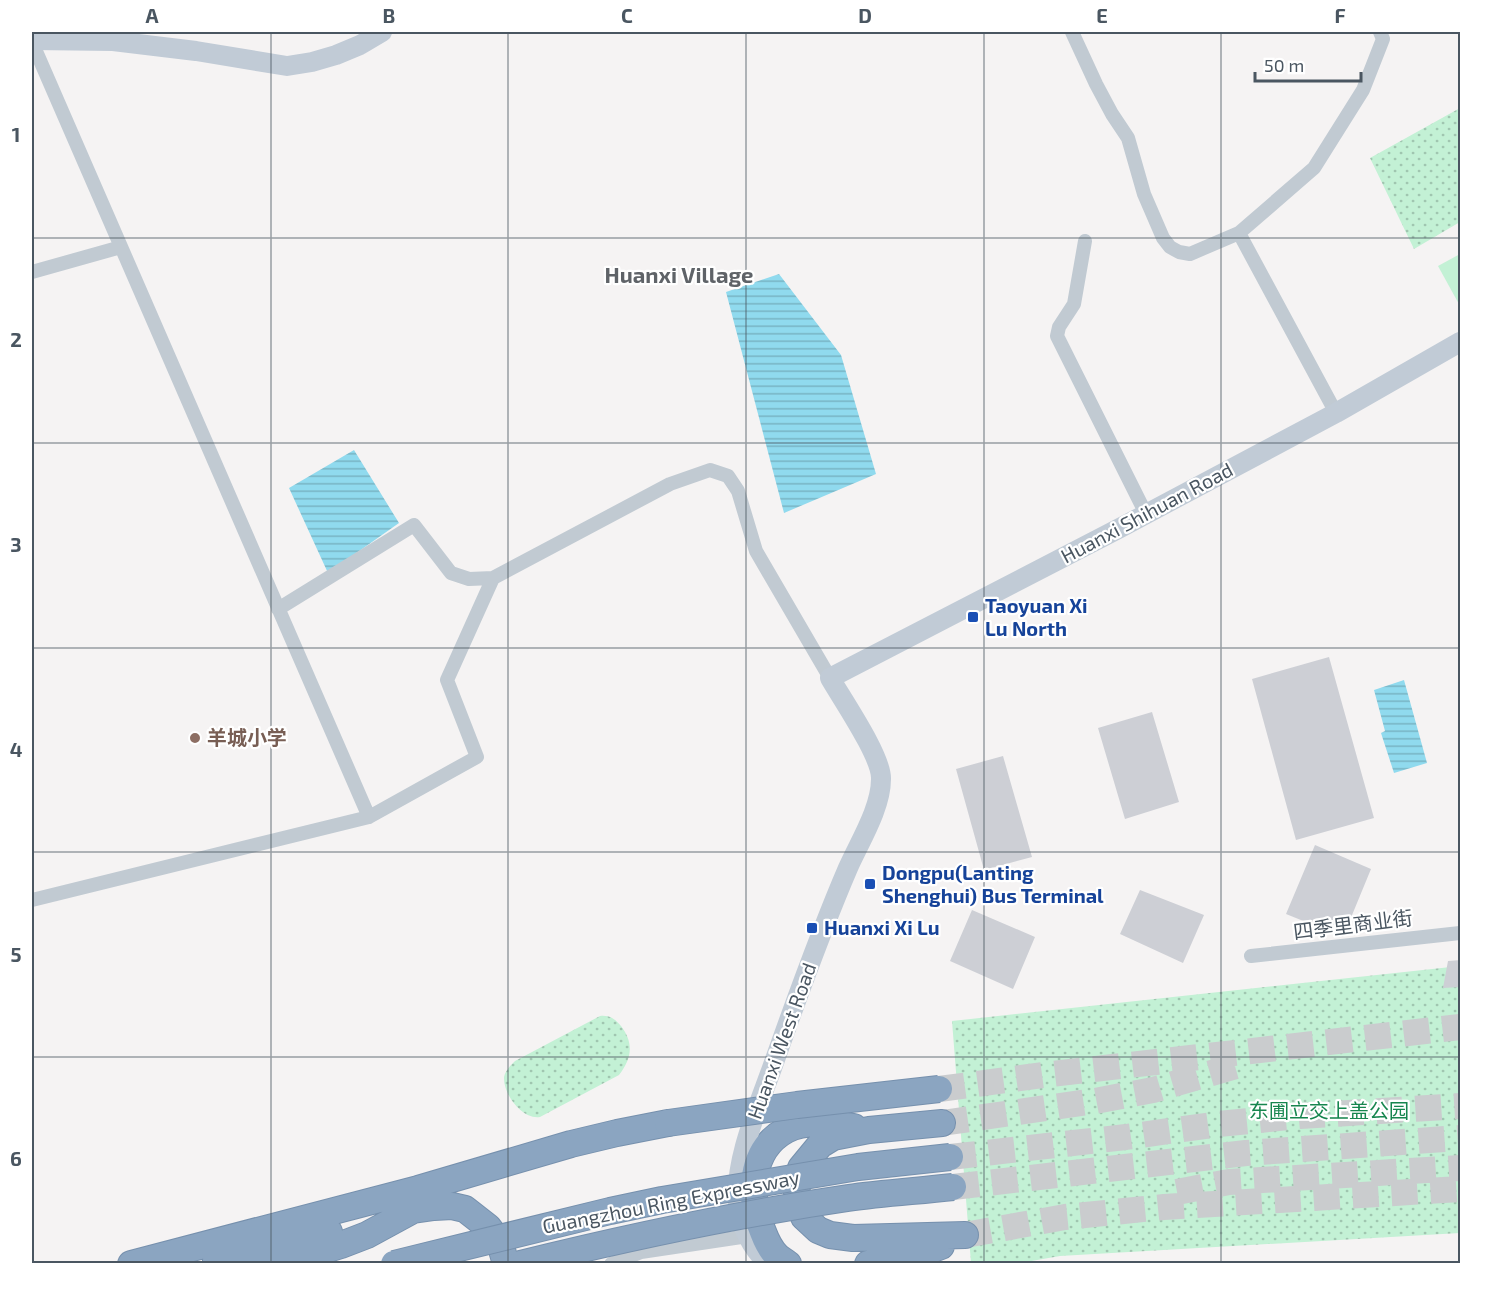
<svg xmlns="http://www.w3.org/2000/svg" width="1492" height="1295" font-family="'Exo 2','Noto Sans SC',sans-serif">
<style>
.grass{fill:#c3f1d5}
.park{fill:url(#park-dots)}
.water{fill:url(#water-rules)}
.building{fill:#cdcfd5}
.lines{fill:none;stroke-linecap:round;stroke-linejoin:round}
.highway-tunnel{stroke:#caccce;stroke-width:26;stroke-dasharray:26 13;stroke-linecap:butt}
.highway-casing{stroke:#7690ad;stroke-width:28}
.street{stroke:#c1cad2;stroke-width:14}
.secondary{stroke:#c1cbd6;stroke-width:20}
.highway{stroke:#8ba5c1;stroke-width:26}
.highway-bridge-casing{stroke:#7690ad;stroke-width:28;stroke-linecap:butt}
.highway-bridge{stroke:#8ba5c1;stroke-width:26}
.grid{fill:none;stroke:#4a5661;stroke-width:1.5;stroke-opacity:0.55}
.transit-dot{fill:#1a4fb4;stroke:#fff;stroke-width:2}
.education-dot{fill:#8d6e63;stroke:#fff;stroke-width:2}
.labels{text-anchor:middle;stroke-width:4.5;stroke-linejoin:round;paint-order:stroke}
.street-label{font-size:20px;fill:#4a5661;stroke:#fff}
.transit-label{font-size:20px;font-weight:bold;fill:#164399;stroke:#fff;text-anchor:start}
.education-label{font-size:20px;font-weight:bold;fill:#785e54;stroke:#fff;text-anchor:start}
.park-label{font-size:20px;fill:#17864f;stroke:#fff}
.quarter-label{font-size:22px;font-weight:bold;fill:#5f6368;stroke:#fff}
.neatline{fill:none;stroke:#4a5661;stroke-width:2}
.grid-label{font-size:20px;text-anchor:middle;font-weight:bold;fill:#4a5661}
</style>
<defs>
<pattern id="park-dots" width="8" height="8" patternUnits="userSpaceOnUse" patternTransform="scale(1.5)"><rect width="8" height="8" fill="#c3f1d5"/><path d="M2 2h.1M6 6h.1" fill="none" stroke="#a0c6b0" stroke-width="1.8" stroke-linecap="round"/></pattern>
<pattern id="water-rules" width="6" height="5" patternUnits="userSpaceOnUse" patternTransform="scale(1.5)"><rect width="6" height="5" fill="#90daee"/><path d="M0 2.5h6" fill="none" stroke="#78b4c4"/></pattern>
</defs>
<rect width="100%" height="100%" fill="#f5f3f3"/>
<path class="grass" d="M1460,254V306L1438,266Z"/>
<path class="park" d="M1460,108V222L1414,249L1370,158Z
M1460,966V1233L1060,1256L1020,1263H971L952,1021Z
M600,1016C610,1015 615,1019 621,1026C634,1043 632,1058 619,1075L540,1117C522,1120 503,1094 504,1077C505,1071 511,1065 515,1061Z"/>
<path class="water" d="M779,274L841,355L876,474L784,513L726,292Z
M354,450L399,523L328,573L289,488Z
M1404,680L1427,763L1394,773L1381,733L1385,731L1374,690Z"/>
<path class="building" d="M1329,657L1374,818L1296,840L1252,679Z
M1152,712L1179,802L1125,819L1098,728Z
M1003,756L1032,857L984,870L956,769Z
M1315,845L1371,869L1343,937L1286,914Z
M1140,890L1204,915L1183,963L1120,934Z
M972,910L1035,937L1013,989L950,961Z
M1461,960V987L1443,988L1448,961Z"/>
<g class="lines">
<path class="highway-tunnel" d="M939,1089L1043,1075L1460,1027
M942,1123L1095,1101L1153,1090L1246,1063
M950,1157L1126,1137L1219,1124L1300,1116L1460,1106
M953,1187L1246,1153L1460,1138
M1177,1192L1229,1182L1460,1168
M965,1235L1065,1217L1164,1207L1460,1189"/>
<g class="highway-casing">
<path id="highway" d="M942,1123L869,1130L833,1137L820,1145L801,1168L796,1185L798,1199L804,1217L818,1230L830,1235L853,1238L965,1235
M216,1261L329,1232
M131,1264L418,1189L571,1144L617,1133L668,1123
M280,1264L341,1245L367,1235L413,1210L434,1207L452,1206L465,1209L488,1227L500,1243L506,1264
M788,1264C785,1261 780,1259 777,1256C771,1250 766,1240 763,1232C748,1198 749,1150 786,1130C806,1119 833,1124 854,1127
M868,1264L928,1251L941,1246"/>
</g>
<path class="street" d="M1072,32L1096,84L1112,114L1128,138L1144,194L1163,238L1170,247L1179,252L1190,254L1239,233L1314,168L1363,90L1383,39L1380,32
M32,42L369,817
M1239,233L1336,413
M1085,241L1074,304L1059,327L1057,336L1146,514
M32,272L121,247
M278,609L414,525L451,573L469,579L493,578
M32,900L369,817L477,757L447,680L493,578L670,484L710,470L728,476L738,491L756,551L830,678
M1251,956L1460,933
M611,1264L641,1252L748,1236"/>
<path class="secondary" d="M32,40L113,41L196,51L287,66L312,62L336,55L360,45L382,32
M768,1264C751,1247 741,1227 738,1204C734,1162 758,1107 772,1068C796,1000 820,933 848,868C860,841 881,808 881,779C882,757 842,699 830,678L1118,529L1336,413L1460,342"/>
<use href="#highway" class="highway"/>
<g class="highway-bridge-casing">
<path id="highway-bridge" d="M668,1123L797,1105L939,1089
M394,1264L610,1211L662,1200L858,1167L950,1157
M520,1264C629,1237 738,1214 848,1198C883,1193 918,1191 953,1187"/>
</g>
<use href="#highway-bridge" class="highway-bridge"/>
</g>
<path class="grid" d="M271,32V1264M508,32V1264M746,32V1264M984,32V1264M1221,32V1264M32,238H1460M32,443H1460M32,648H1460M32,852H1460M32,1057H1460"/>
<g class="transit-dot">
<rect x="967" y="611" width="12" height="12" rx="3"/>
<rect x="864" y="878" width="12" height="12" rx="3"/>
<rect x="806" y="922" width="12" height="12" rx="3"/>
</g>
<circle class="education-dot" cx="195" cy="738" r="6"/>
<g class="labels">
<g class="street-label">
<text transform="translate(1147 513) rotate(-28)" y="7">Huanxi Shihuan Road</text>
<text transform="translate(1353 925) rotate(-7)" y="7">四季里商业街</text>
<text transform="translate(782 1041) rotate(-70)" y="7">Huanxi West Road</text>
<text transform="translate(671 1202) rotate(-11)" y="7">Guangzhou Ring Expressway</text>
</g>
<g class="transit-label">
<text x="985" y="613">Taoyuan Xi<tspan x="985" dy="23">Lu North</tspan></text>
<text x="882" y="880">Dongpu(Lanting<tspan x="882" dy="23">Shenghui) Bus Terminal</tspan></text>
<text x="824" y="935">Huanxi Xi Lu</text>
</g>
<g class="education-label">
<text x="207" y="745">羊城小学</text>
</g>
<g class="park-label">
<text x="1329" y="1118">东圃立交上盖公园</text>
</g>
<g class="quarter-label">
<text x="679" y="283">Huanxi Village</text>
</g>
</g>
<rect width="1492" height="1295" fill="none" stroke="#ffffff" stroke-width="66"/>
<path d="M1255 72v9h106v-9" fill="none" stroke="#4a5661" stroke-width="3"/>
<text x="1264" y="72" font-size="18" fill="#4a5661" stroke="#ffffff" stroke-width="4.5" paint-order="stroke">50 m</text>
<rect x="33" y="33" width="1426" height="1229" class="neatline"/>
<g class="grid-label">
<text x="152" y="23">A</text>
<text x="389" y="23">B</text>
<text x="627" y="23">C</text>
<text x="865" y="23">D</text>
<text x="1102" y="23">E</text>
<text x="1340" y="23">F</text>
<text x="16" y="142">1</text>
<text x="16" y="347">2</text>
<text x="16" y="552">3</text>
<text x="16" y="757">4</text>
<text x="16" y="962">5</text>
<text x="16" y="1166">6</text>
</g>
</svg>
